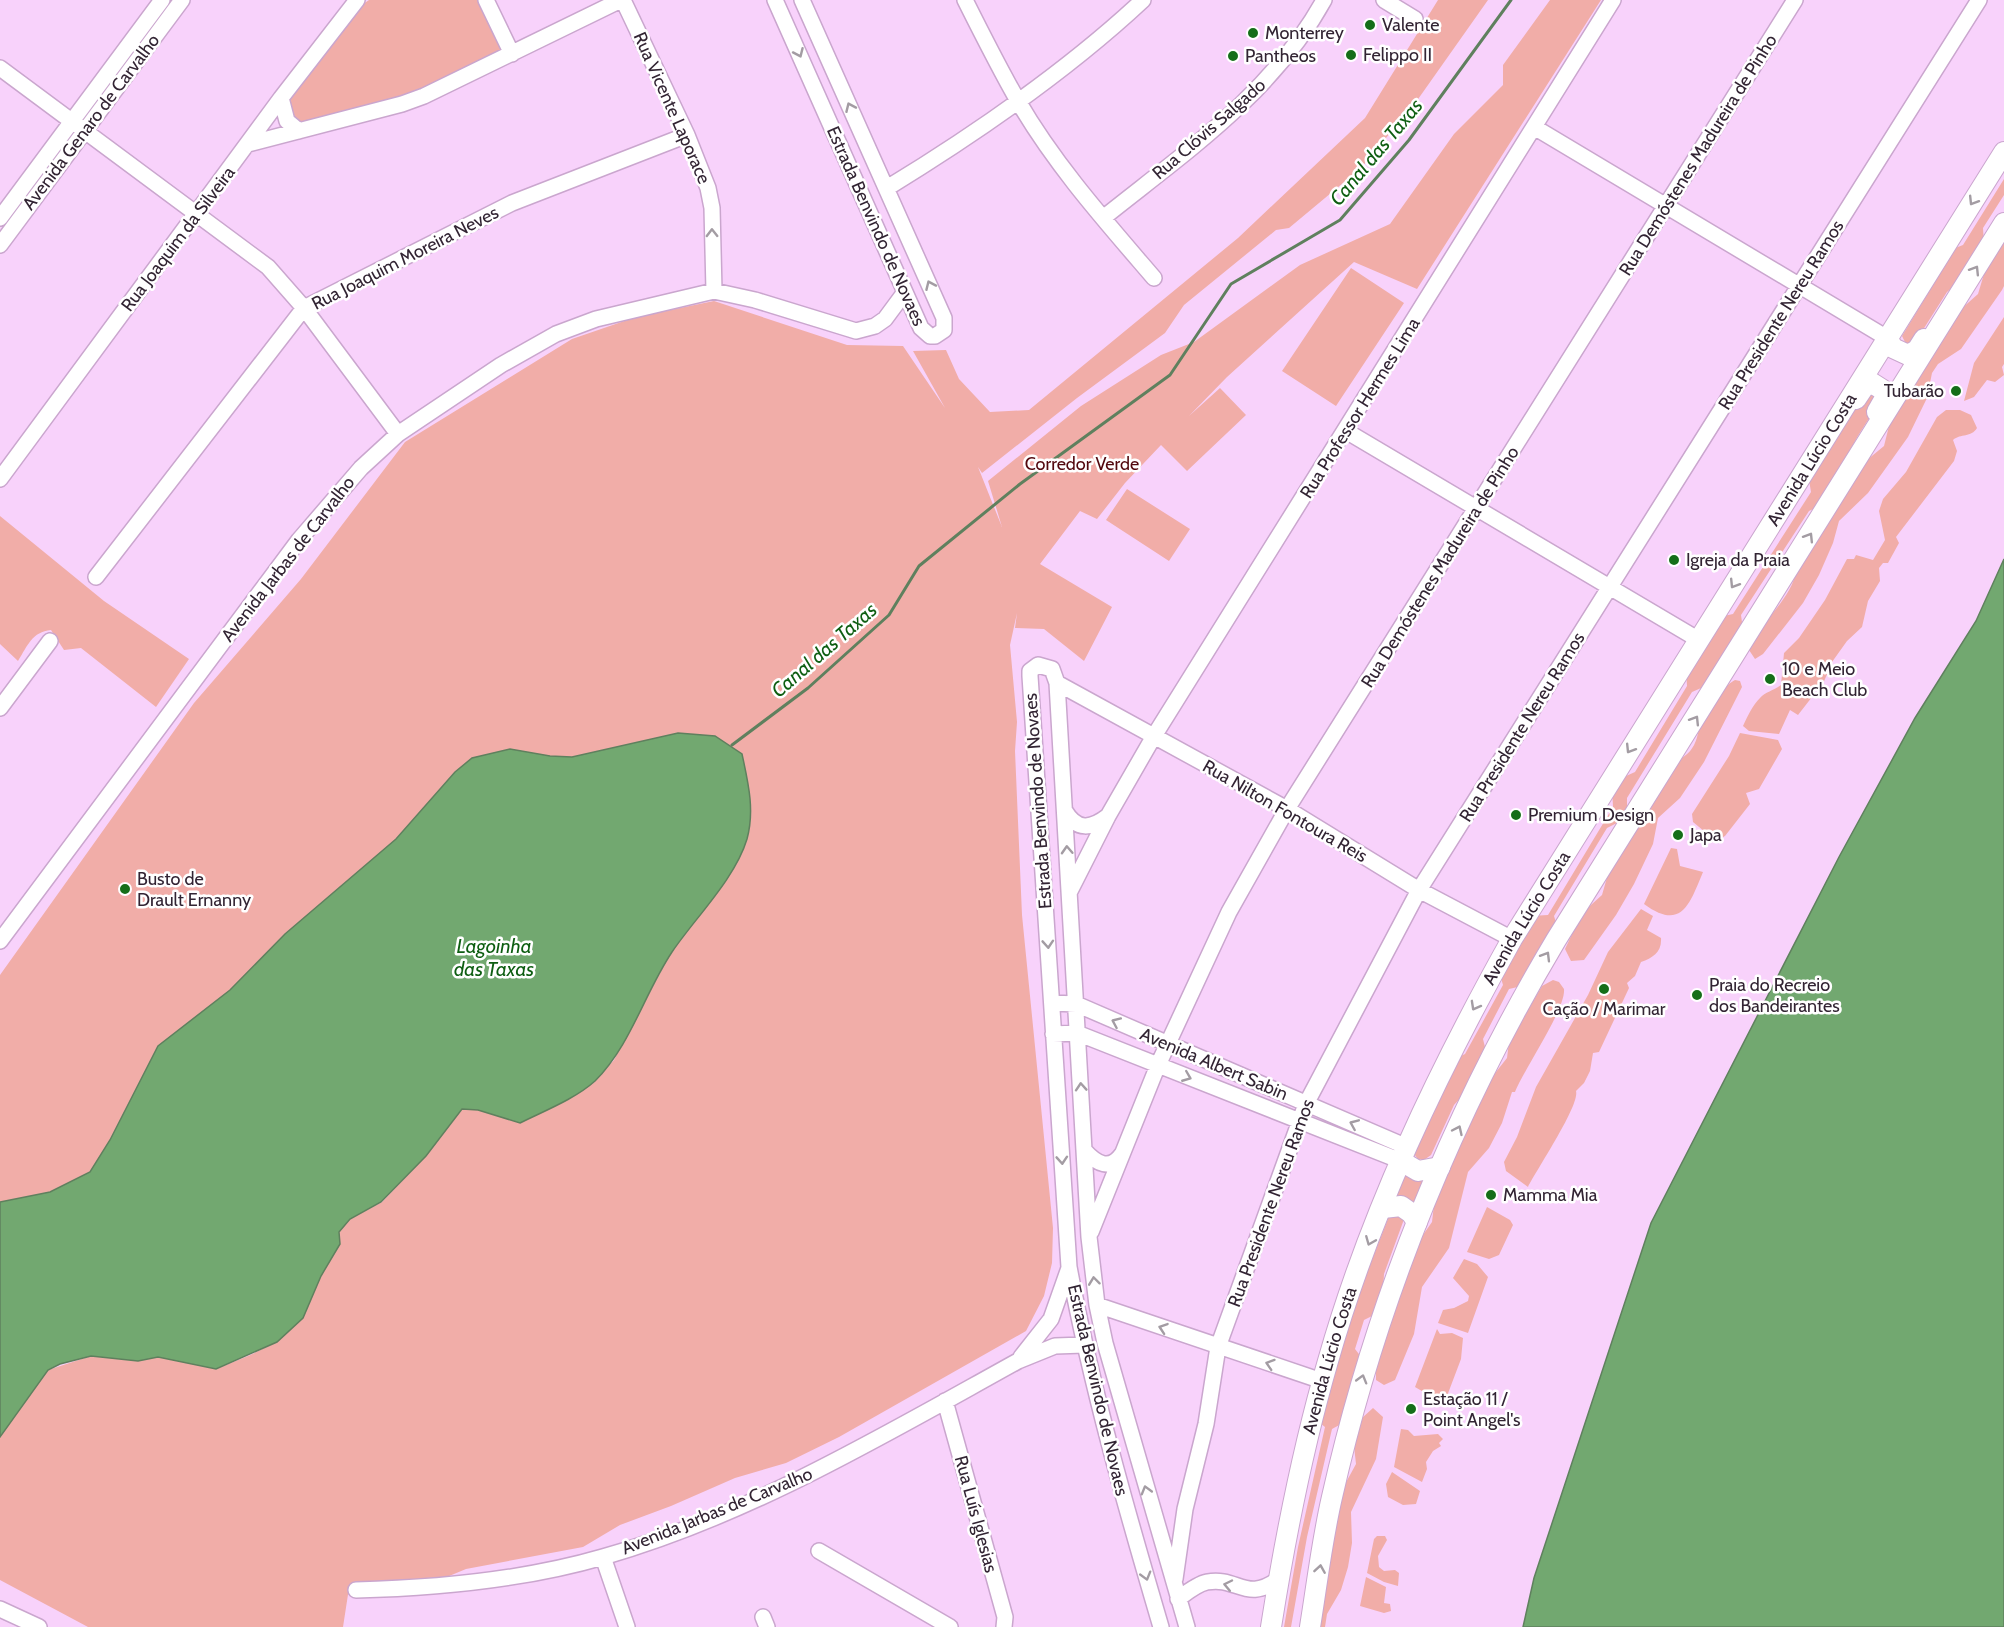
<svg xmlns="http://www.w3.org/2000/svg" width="2004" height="1627" font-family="Cabin,sans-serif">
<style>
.green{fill:#f1ada8}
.water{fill:#72a870;stroke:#5f805e;stroke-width:1.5}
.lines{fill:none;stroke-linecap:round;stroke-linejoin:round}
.stream{stroke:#5f805e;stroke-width:3}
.minor-casing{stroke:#caa6ce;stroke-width:18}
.major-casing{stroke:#caa6ce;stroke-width:22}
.minor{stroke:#fff;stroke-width:15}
.major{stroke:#fff;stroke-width:20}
.oneway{stroke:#a39ca3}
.poi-dot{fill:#156e19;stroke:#fff;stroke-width:2}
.labels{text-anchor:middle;stroke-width:5;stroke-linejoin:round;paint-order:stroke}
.poi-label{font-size:18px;fill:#322433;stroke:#fff;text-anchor:start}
.street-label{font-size:18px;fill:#322433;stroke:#fff}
.park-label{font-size:18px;fill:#52080e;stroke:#fff}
.water-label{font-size:20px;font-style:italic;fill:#0e5e12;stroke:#fff}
</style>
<rect width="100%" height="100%" fill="#f8d2fb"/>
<path class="green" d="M369,0H480L505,50L402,100L301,124L288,117L285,102L356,9Z
M1438,0H1488L1416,102L1361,168L1289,228L1276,230L1184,305L1165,333L1077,398L982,473L978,467L1002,527L988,481L1081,406L1161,355L1194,342L1300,265L1390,224L1454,134L1503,85V65L1550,0H1601L1417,289L1354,262L1227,377L1189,416L1220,388L1246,415L1187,471L1161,445L1125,483L1097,519L1080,511L1040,564L1112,607L1084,661L1044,629L1015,628L1017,613L1010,645L1017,722L1015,751L1022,915L1053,1228L1052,1263L1044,1296L1026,1331L839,1437L786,1463L735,1478L671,1506L620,1525L583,1547L466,1569L442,1579L349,1588L343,1627H88L0,1580V1437L48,1370L91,1356L138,1361L158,1357L216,1369L248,1356L277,1342L340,1244L339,1232L350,1219L382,1202L426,1156L462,1109L478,1110L520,1123L593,1083L614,1060L670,954L717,891L746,840L678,733L572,757L550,756L510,749L455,772L396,839L285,934L230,990L158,1046L110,1140L90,1173L50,1192L0,1202V975L194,703L301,579L405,442L572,339L636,317L714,301L847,345L903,346L945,408L913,351L946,350L959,379L990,412L1029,410L1238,238L1365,118Z
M2004,179V195L1983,228L1984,244L1959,282L1947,292L1914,344L1907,346L1902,336L1930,290L1937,269L1950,250L1963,245Z
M2004,241V286L2002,290L1961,349L1938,364L1932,373L1927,398L1908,437L1868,493L1839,521L1833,543L1819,575L1803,603L1763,654L1755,659L1749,650C1761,620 1790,601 1796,572L1867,460L1884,446L1890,422L1960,310L1978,294L1984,274Z
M1351,268L1404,303L1336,406L1282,371Z
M2004,317V364L2002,367L2004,375L1995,382L1987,380L1974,397L1964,401L1974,363Z
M1874,391L1879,403C1869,419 1858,434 1850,451C1839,472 1833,502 1809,511L1741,615L1743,629L1708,685L1692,692L1627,798V814L1623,820L1607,828L1554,916L1557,926L1522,986L1509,989L1483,1039L1486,1051L1465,1093L1454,1105L1431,1155L1424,1160L1418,1159L1414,1154L1452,1060L1465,1054L1503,985L1499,971L1531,916L1548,915L1613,807L1612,787L1617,780L1635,772L1687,686L1686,670L1719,617L1733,614L1811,492L1808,474L1821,454L1833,444L1864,393Z
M1946,410H1960L1971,415L1977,428C1971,438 1961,433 1953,440L1957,451L1954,461L1896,537L1899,543L1888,563H1883L1879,568L1880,581L1868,601L1862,627L1847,641L1832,662L1828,663L1825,670L1828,672L1822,686L1809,694L1812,697L1798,715L1790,710L1779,734L1749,731L1743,726C1748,715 1753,705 1760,698C1765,692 1775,690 1781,685L1784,653L1799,638L1825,600L1847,559H1854L1856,555L1873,560L1885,540L1879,511L1883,499L1906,472L1937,417Z
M1127,489L1190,529L1169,561L1106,520Z
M0,516L104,601L189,659L156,707L81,648L64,650L51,630C32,632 28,645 18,661L0,644Z
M1735,680L1740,681L1742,687L1704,762L1680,798L1658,818L1653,844L1634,884L1616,915L1584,960L1571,961L1565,949L1582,913L1602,895L1608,874L1679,760C1695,750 1696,742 1700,725C1705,711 1722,687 1735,680Z
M1740,733L1778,740L1782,749L1759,789L1746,793L1750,804L1725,836L1716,841L1693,822L1692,814L1729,756Z
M1671,848L1677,849L1680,866L1703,872C1690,903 1682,932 1644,904Z
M1641,909L1653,916L1647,930L1661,938C1662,952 1653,958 1641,962L1635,976L1627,983L1629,988L1599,1052L1593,1053L1590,1071L1584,1083L1576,1091C1580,1105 1537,1169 1528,1187L1506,1171L1504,1162L1517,1137L1536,1087L1588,995L1608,952Z
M1553,980L1559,982L1564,989C1566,1009 1524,1069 1515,1092H1512L1502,1123L1489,1148L1468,1172L1449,1248L1422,1287L1414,1334L1395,1380L1384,1385L1376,1380V1361L1418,1242L1432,1222L1435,1196L1492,1077L1507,1058L1509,1042L1542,986Z
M1402,1166L1429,1174L1415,1207L1395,1197Z
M1487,1207L1510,1220L1513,1225L1499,1255L1489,1259L1467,1252Z
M1391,1211L1404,1218L1403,1222L1384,1274L1383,1292L1376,1314L1364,1320L1355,1349L1362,1358L1343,1423L1332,1429L1307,1537L1291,1627H1284L1298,1547L1325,1427L1316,1420L1335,1355Z
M1464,1259L1477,1264L1488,1277L1468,1333L1438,1323L1443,1310L1454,1308L1468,1301L1469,1296L1453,1278Z
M1437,1329L1440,1334L1452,1333L1463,1338L1461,1359L1444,1404L1415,1387Z
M1373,1408L1383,1417L1376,1459L1351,1512L1352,1543L1348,1567L1341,1590L1327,1614L1325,1627H1317L1327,1565L1344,1486L1356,1464L1354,1446L1362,1418Z
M1401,1429L1408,1430L1414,1436L1438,1434L1443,1439L1439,1443L1441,1446L1433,1451L1426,1462L1427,1469L1422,1482L1394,1467Z
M1392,1472L1420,1491L1416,1504L1403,1505L1388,1497L1386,1484Z
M1377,1536H1385L1387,1540L1378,1556L1379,1567L1384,1571L1395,1570L1399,1573L1398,1586L1384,1582L1367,1573L1374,1539Z
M1366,1577L1386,1587L1384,1603L1390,1604L1391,1611L1384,1613L1360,1606Z"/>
<path class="water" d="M2004,559V1627H1523L1534,1578L1651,1223L1839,857L1915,718L1976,621Z
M678,733L715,736L742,754C748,782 755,810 747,839C735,879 695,918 672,952C644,994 631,1045 595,1081C575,1099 544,1111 520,1123L478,1110L462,1109L426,1156L381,1202L350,1219L339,1232L340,1244L321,1276L303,1318L277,1342L216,1369L158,1357L138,1361L91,1356L60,1364L48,1370L0,1437V1202L50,1192L90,1172L110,1140L158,1046L230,990L285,934L396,839L455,772L472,758L510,749L550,756L572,757Z"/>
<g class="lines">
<path class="stream" d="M732,745L808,688L889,615L919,566L1020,484L1170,375L1231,284L1340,220L1409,140L1511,0"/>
<g class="minor-casing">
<path id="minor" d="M486,0L512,54
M623,0L687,135L708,188L712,208L714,291
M775,0L921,328L930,336H935L944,330V318L802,0
M965,0C982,34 999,68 1018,101C1055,165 1106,222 1154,278
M1384,0L1415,19
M0,68L268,267L304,308L398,434
M281,98L287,121L299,131
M1534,127L1887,338
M248,144L402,104L424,96L621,0
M887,188C977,133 1066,72 1143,0
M0,218L162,0
M1103,218C1184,153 1273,93 1324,0
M0,245L182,0
M1346,431L1699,640
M0,479L281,98L357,0
M96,577L304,308L512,203L687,135
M1057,683L1287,809L1419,890L1512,939
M0,708L50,641
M1065,811C1077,831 1091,829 1108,816
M1070,891L1108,816L1154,736L1613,0
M0,941L299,540L361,468L398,434L501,365L556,334L596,319L714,291L755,300L856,331L875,326L885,319L905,292
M1052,1003L1076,1004L1407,1147
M1053,1034L1077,1033L1401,1161
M1085,1151C1097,1164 1110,1171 1122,1154
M1091,1232L1158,1065L1229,912L1287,809L1795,0
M1097,1305L1322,1381
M1021,1357L1051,1319L1069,1268
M945,1401L1005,1617L1004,1627
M819,1551L950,1627
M603,1557L627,1627
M1175,1579L1185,1509L1206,1424L1218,1347L1306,1104L1419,890L1979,0
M356,1590C439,1588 524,1580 603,1557C750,1515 884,1435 1018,1361L1055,1346L1084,1345
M1178,1599C1186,1593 1197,1584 1207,1582C1238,1576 1246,1604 1280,1578
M0,1609L39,1627
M763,1617L767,1627
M1161,1627C1126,1508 1092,1390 1069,1267L1030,676V671L1038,665L1052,669L1057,683L1089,1237L1097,1305L1105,1343L1187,1627"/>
</g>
<g class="major-casing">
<g id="major">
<path d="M1887,338L1893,348L1908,355L1917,350L1924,339"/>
<path d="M1856,399L1864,387L1872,383L1883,390L1885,398L1877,412"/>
<path d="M1401,1161L1418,1171L1440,1167"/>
<path d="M1383,1208L1401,1206L1411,1213L1417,1222"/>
<path id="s1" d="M1271,1627C1285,1538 1303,1447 1328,1361C1370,1213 1437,1073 1512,939L2004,152"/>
<path d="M1310,1627C1317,1584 1322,1540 1332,1497C1376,1302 1453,1113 1556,940L2004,223"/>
</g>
</g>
<use href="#minor" class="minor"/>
<use href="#major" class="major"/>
</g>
<defs><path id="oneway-chevron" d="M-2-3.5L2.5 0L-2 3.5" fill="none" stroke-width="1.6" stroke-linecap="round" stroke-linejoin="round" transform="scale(1.5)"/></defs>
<g class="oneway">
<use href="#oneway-chevron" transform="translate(799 53) rotate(66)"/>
<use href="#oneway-chevron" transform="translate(850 107) rotate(-114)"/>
<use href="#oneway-chevron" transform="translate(1973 201) rotate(122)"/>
<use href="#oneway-chevron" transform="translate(712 233) rotate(-91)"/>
<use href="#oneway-chevron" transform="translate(1975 270) rotate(-58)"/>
<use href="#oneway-chevron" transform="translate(930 285) rotate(-114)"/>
<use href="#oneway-chevron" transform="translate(1809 537) rotate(-58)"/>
<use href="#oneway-chevron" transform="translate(1734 584) rotate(122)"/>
<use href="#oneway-chevron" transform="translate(1695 720) rotate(-58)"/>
<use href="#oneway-chevron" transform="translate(1630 749) rotate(122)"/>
<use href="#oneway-chevron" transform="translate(1067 850) rotate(-93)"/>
<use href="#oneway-chevron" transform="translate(1048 944) rotate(86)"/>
<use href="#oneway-chevron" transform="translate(1546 956) rotate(-59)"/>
<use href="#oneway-chevron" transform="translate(1475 1006) rotate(119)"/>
<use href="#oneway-chevron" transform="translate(1116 1022) rotate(-156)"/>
<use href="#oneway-chevron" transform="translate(1187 1077) rotate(22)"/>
<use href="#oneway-chevron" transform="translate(1081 1087) rotate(-94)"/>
<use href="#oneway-chevron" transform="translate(1354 1124) rotate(-157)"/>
<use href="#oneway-chevron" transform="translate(1458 1130) rotate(-65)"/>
<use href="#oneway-chevron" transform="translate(1062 1160) rotate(86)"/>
<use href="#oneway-chevron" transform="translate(1370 1241) rotate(112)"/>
<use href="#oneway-chevron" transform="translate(1094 1281) rotate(-97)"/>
<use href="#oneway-chevron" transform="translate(1163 1328) rotate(-161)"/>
<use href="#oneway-chevron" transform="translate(1270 1364) rotate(-162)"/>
<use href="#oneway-chevron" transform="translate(1362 1379) rotate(-74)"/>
<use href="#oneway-chevron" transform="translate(1146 1490) rotate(-106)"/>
<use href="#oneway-chevron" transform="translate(1320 1569) rotate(-81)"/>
<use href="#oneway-chevron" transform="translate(1146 1576) rotate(74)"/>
<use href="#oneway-chevron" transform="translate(1228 1585) rotate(-168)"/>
</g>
<g class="poi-dot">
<circle cx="1370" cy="25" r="6"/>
<circle cx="1253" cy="33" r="6"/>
<circle cx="1351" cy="55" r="6"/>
<circle cx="1233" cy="56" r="6"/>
<circle cx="1956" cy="391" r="6"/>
<circle cx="1674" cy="560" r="6"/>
<circle cx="1770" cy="679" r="6"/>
<circle cx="1516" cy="815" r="6"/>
<circle cx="1678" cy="835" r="6"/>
<circle cx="125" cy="889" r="6"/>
<circle cx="1604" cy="989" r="6"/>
<circle cx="1697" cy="995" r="6"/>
<circle cx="1491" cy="1195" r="6"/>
<circle cx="1411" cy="1409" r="6"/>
</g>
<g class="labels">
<g class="poi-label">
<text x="1382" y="31">Valente</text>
<text x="1265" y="39">Monterrey</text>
<text x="1363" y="61">Felippo II</text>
<text x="1245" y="62">Pantheos</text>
<text x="1944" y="397" text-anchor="end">Tubarão</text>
<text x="1686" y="566">Igreja da Praia</text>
<text x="1782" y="675">10 e Meio<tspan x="1782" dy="21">Beach Club</tspan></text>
<text x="1528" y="821">Premium Design</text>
<text x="1690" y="841">Japa</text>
<text x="137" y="885">Busto de<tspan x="137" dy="21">Drault Ernanny</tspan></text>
<text x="1709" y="991">Praia do Recreio<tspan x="1709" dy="21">dos Bandeirantes</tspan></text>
<text x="1604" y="1015" text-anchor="middle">Cação / Marimar</text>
<text x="1503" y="1201">Mamma Mia</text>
<text x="1423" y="1405">Estação 11 /<tspan x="1423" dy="21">Point Angel's</tspan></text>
</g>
<g class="street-label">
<text transform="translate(672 108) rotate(66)" y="6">Rua Vicente Laporace</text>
<text transform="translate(91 122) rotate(-53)" y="6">Avenida Genaro de Carvalho</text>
<text transform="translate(1209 129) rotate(-41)" y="6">Rua Clóvis Salgado</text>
<text transform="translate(1698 155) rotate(-58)" y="6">Rua Demóstenes Madureira de Pinho</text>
<text transform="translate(876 226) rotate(66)" y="6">Estrada Benvindo de Novaes</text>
<text transform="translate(178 239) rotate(-53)" y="6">Rua Joaquim da Silveira</text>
<text transform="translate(405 258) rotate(-27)" y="6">Rua Joaquim Moreira Neves</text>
<text transform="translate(1781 315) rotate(-58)" y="6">Rua Presidente Nereu Ramos</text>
<text transform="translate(1360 408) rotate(-58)" y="6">Rua Professor Hermes Lima</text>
<text dy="6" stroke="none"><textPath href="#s1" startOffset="1299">Avenida Lúcio Costa</textPath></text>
<text transform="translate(288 559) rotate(-52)" y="6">Avenida Jarbas de Carvalho</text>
<text transform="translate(1440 567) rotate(-58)" y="6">Rua Demóstenes Madureira de Pinho</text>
<text transform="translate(1522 727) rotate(-58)" y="6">Rua Presidente Nereu Ramos</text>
<text transform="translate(1038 801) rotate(-94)" y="6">Estrada Benvindo de Novaes</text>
<text transform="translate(1285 811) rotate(30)" y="6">Rua Nilton Fontoura Reis</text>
<text dy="6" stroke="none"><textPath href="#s1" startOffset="759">Avenida Lúcio Costa</textPath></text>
<text transform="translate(1214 1064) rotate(23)" y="6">Avenida Albert Sabin</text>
<text transform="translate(1271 1203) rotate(-70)" y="6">Rua Presidente Nereu Ramos</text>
<text dy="6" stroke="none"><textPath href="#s1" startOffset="273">Avenida Lúcio Costa</textPath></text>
<text transform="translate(1098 1390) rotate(77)" y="6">Estrada Benvindo de Novaes</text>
<text transform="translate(717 1511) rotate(-22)" y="6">Avenida Jarbas de Carvalho</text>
<text transform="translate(976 1514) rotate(75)" y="6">Rua Luís Iglesias</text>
</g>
<g class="park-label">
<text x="1082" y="470">Corredor Verde</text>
</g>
<g class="water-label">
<text transform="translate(1376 152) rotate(-50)" y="7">Canal das Taxas</text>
<text transform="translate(824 650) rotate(-41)" y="7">Canal das Taxas</text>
<text x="494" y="953">Lagoinha<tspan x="494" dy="23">das Taxas</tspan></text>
</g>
</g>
</svg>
